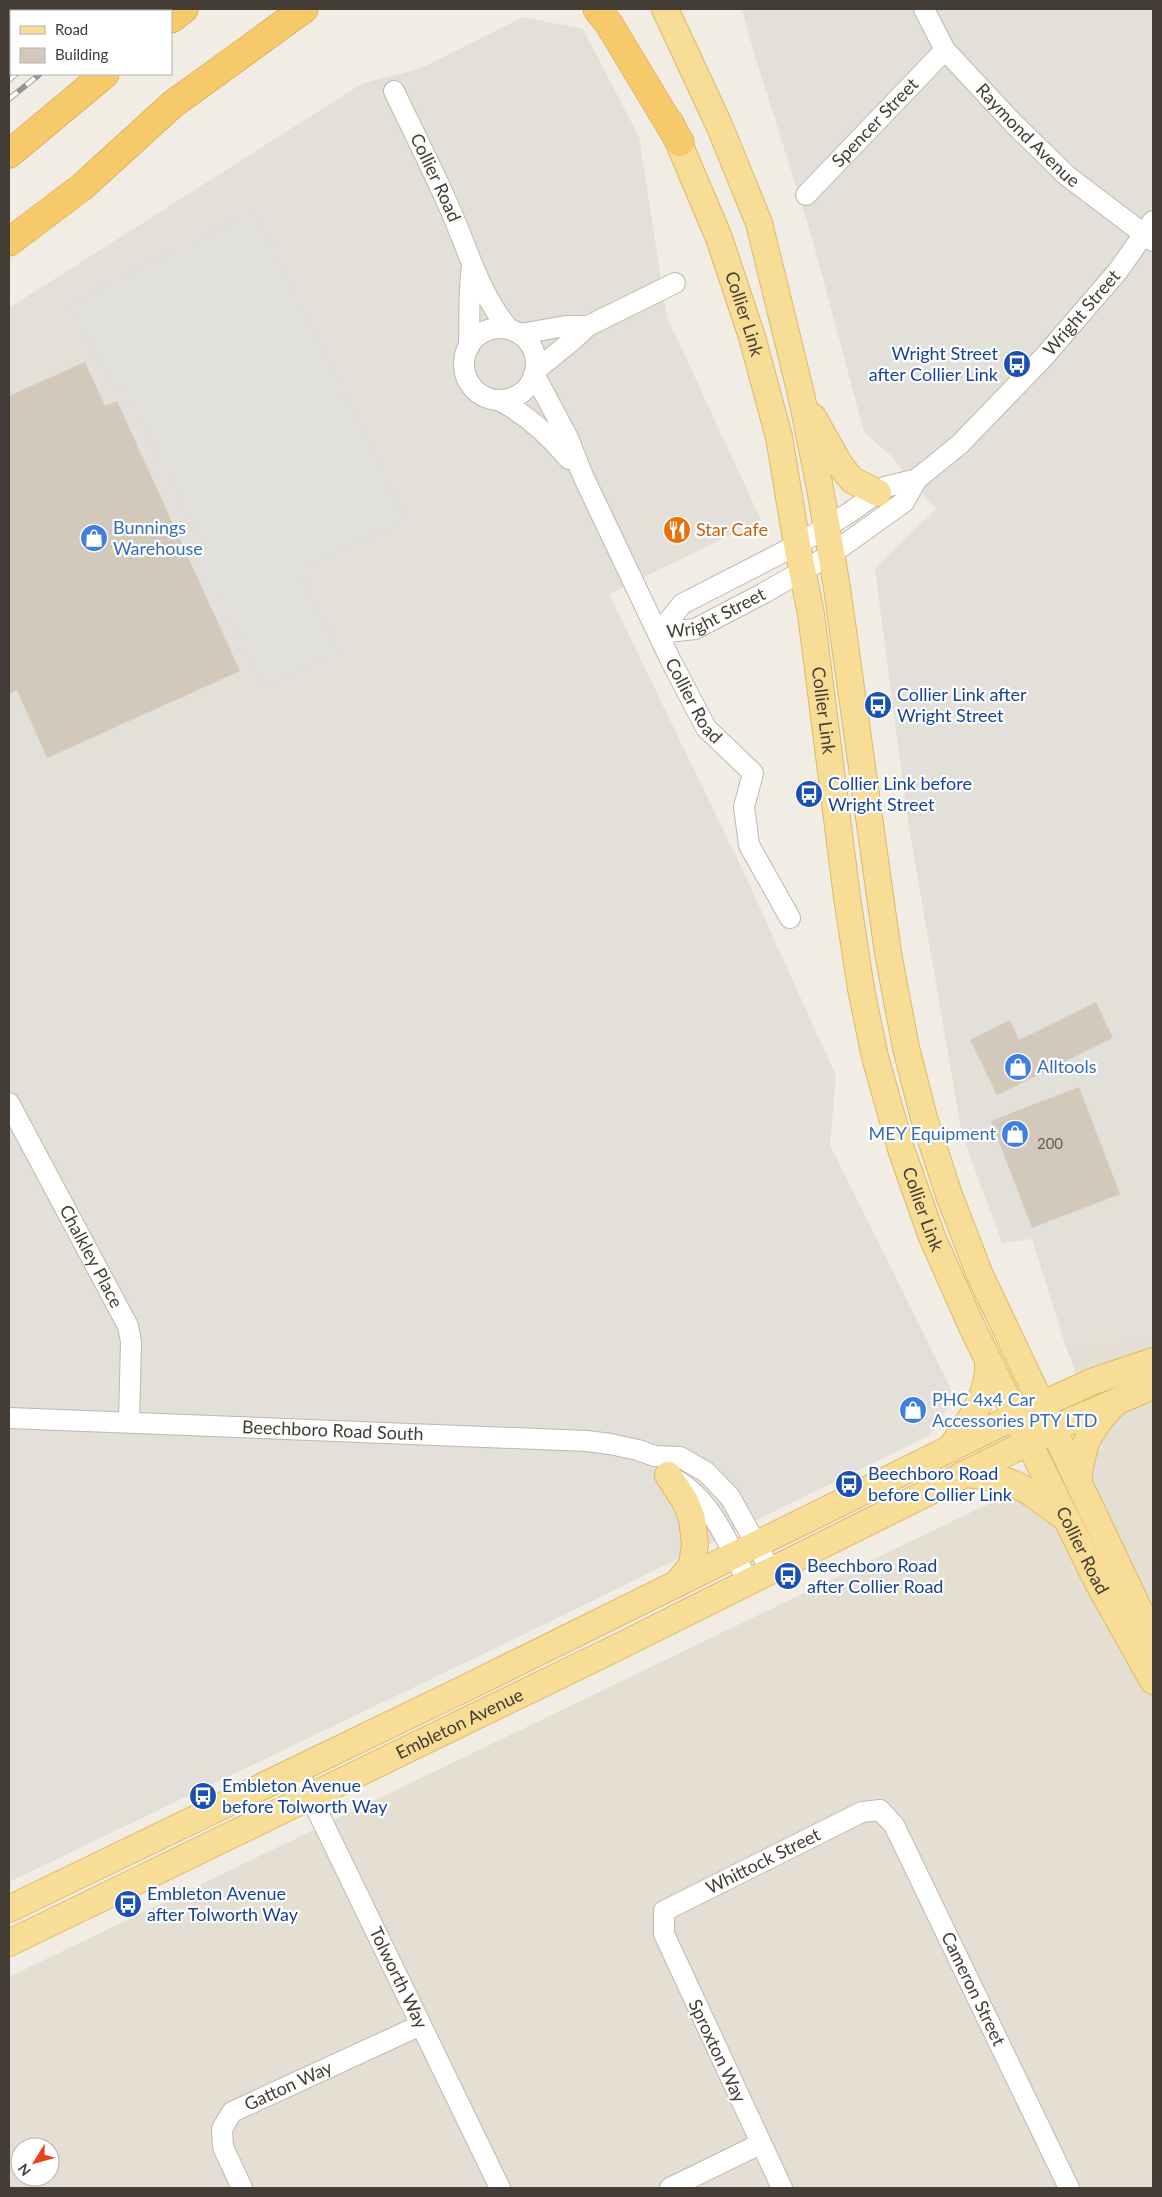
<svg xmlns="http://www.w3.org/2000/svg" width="1162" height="2197" font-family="Lato,sans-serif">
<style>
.residential{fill:#e5dfd3;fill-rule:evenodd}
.industrial{fill:#e3dfd9}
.parking{fill:#e2e0dd}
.building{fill:#d2c9ba}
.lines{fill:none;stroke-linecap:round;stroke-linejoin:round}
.minor-casing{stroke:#bfb8ab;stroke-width:22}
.major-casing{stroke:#dcba67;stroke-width:28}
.highway-casing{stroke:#d49d3b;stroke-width:29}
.minor{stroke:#fff;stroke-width:20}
.major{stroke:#f8dd96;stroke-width:26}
.highway{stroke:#f6c96b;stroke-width:28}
.rail-casing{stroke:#949494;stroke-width:5.5}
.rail{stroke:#fff;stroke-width:4;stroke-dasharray:11;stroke-linecap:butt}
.labels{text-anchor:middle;stroke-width:4.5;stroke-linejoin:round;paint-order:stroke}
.number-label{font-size:15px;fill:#676056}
.street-label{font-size:18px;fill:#433d35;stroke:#fff}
.transit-label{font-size:18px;fill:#164399;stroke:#fff;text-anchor:start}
.shop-label{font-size:18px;fill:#366cbe;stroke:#fff;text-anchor:start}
.food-label{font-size:18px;fill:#c56008;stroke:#fff;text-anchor:start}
</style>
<rect width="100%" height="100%" fill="#f1ede4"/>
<path class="residential" d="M1153,1336V2188H9V1977L1102,1449L1095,1424L1067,1350ZM20,2147H50V2177H20Z"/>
<path class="industrial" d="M742,9H1153V1336L1067,1350L1032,1239L1002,1243L962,1134L908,821L875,569L936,509L890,455L864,432L811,234L752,46Z
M523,17L583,29L639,137L667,317L761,520L609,594L745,875L836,1076L830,1145L955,1397L930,1435L535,1629L9,1882V308L363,83L419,69Z"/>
<path class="parking" d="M255,212L405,519L299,570L339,652L265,688L222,599L216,602L195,560L207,554L124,386L113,390L70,303Z"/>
<path class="building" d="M85,362L105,406L117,401L240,671L47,758L17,690L9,694V396Z
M1096,1002L1113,1038L997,1095L970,1040L1010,1020L1019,1040Z
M1079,1087L1120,1194L1032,1228L991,1121Z"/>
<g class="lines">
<g class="minor-casing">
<g id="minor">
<path id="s1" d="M924,9L945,50L1014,124L1066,175L1153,241"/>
<path id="s2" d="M394,91C414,133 435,174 453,216C470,256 481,296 509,329"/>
<path id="s3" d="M806,195L945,50"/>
<circle cx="500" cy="364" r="36"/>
<path d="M520,334L566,326H588"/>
<path d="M469,347C470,320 468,294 472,267"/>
<path d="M536,370L573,340L588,326L675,283"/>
<path id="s4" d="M534,374L568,438L583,476L671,661L706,728L753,773L744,807L749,845L790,918"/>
<path d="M499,400C527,415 549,435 569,459"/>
<path id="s5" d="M659,633L695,629L764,593L830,555L904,502L917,479L960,444L1043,358L1118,271L1153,221"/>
<path d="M659,633L682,604L797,545L849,513L885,487L917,479"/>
<path id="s6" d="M9,1103L128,1326L131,1342L129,1422"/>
<path id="s7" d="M9,1418L587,1441L610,1444L638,1450L655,1456L680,1457L706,1472L730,1497L771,1571"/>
<path d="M676,1480C712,1501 729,1545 748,1582"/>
<path id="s8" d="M297,1769L500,2188"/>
<path id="s9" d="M242,2188L223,2147L222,2129L232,2112L421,2025"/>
<path d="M670,2188L760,2144"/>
<path id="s10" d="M782,2188L664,1934V1911L862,1812L880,1810L894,1825L1069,2188"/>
</g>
</g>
<g class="major-casing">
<g id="major">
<path d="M665,9L719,125L759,223L801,394L820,488L837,588L888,953L906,1048L924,1118L949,1195L980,1275L1153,1639"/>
<path id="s11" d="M670,122L719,238L752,337L779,437L797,545L811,614L847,897L861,989L875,1057L901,1149L932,1237L973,1329L1098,1583L1153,1681"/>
<path d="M813,417L840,465L852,480L878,493"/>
<path d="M950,1449C969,1421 990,1396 988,1361"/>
<path d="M964,1474C1013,1478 1023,1486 1061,1515"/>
<path d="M668,1475L685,1501L692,1519L695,1544L692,1565L677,1584"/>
<path d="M1078,1481C1083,1445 1087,1432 1113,1405"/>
<path d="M9,1909L478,1682L1016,1416L1094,1381L1153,1361"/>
<path id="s12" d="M9,1943L614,1649L1073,1420L1153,1386"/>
</g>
</g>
<g class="highway-casing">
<path id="highway" d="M597,9L609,24L680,142
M40,11L43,9
M171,19L184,9
M9,38L11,36
M9,154L105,74
M9,242L82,187L173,104L304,9"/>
</g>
<use href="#minor" class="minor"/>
<use href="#major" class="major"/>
<use href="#highway" class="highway"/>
<g class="rail-casing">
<path id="rail" d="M92,11L96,9
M116,11L119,9
M9,80L16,74
M9,99L40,74"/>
</g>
<use href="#rail" class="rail"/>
</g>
<defs>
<g id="bus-disc" transform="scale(1.4375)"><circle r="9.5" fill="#1a4fb4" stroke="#fff"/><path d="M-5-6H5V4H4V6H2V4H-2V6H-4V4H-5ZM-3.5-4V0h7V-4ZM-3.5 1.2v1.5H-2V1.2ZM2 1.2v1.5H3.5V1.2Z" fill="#fff"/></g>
<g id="restaurant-disc" transform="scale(1.4375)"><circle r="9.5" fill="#e8710a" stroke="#fff"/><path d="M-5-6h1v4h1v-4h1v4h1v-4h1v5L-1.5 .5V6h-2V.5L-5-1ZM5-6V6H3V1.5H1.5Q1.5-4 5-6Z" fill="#fff"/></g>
<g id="shop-disc" transform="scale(1.4375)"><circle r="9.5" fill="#3f7fe0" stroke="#fff"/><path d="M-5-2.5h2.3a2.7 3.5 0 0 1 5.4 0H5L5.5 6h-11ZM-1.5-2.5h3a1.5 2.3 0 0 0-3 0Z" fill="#fff"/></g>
</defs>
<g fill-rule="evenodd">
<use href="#bus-disc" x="1017" y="364"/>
<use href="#restaurant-disc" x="677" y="530"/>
<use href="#shop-disc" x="94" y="538"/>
<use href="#bus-disc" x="878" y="705"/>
<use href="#bus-disc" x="809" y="794"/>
<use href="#shop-disc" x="1018" y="1067"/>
<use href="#shop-disc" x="1015" y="1134"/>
<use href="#shop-disc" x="913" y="1410"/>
<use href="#bus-disc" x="849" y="1484"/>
<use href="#bus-disc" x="788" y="1576"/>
<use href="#bus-disc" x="203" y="1796"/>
<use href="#bus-disc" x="128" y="1904"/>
</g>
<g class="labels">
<g class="number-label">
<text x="1050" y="1149">200</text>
</g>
<g class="street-label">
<text dy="6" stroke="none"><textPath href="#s3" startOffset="100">Spencer Street</textPath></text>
<text dy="6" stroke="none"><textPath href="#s1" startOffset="165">Raymond Avenue</textPath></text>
<text dy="6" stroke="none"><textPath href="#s2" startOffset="96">Collier Road</textPath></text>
<text dy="6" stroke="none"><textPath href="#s5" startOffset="542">Wright Street</textPath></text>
<text dy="6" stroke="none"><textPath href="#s11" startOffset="206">Collier Link</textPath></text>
<text dy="6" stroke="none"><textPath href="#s5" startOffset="61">Wright Street</textPath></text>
<text dy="6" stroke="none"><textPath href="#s4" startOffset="364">Collier Road</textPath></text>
<text dy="6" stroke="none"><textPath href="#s11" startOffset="611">Collier Link</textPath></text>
<text dy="6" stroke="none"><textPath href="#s11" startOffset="1121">Collier Link</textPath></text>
<text dy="6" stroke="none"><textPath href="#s6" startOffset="174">Chalkley Place</textPath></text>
<text dy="6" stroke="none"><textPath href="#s7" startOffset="324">Beechboro Road South</textPath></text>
<text dy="6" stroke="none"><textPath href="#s11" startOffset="1498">Collier Road</textPath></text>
<text dy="6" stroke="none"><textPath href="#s12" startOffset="501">Embleton Avenue</textPath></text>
<text dy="6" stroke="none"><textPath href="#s10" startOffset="414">Whittock Street</textPath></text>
<text dy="6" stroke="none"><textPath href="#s8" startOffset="232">Tolworth Way</textPath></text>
<text dy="6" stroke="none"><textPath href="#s10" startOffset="745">Cameron Street</textPath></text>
<text transform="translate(717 2051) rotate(65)" y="6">Sproxton Way</text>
<text dy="6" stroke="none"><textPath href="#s9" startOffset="145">Gatton Way</textPath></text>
</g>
<g class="transit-label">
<text x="998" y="360" text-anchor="end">Wright Street<tspan x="998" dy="21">after Collier Link</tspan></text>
<text x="897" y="701">Collier Link after<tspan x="897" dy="21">Wright Street</tspan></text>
<text x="828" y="790">Collier Link before<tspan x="828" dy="21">Wright Street</tspan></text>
<text x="868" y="1480">Beechboro Road<tspan x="868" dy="21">before Collier Link</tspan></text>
<text x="807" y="1572">Beechboro Road<tspan x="807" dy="21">after Collier Road</tspan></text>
<text x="222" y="1792">Embleton Avenue<tspan x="222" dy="21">before Tolworth Way</tspan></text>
<text x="147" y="1900">Embleton Avenue<tspan x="147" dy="21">after Tolworth Way</tspan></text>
</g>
<g class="shop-label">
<text x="113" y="534">Bunnings<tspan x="113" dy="21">Warehouse</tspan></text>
<text x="1037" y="1073">Alltools</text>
<text x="996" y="1140" text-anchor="end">MEY Equipment</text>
<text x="932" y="1406">PHC 4x4 Car<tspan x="932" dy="21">Accessories PTY LTD</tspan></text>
</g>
<g class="food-label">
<text x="696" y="536">Star Cafe</text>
</g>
</g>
<rect width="1162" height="2197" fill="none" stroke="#433d35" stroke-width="20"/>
<rect x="10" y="10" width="162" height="65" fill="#ffffff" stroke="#b4b1ae"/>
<rect x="20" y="26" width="25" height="8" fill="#f8dd96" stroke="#b4b1ae"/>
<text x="55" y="35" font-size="15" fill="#433d35">Road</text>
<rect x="20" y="48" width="25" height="15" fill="#d2c9ba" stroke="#b4b1ae"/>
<text x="55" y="60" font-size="15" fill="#433d35">Building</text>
<g transform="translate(35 2162) rotate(233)"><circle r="24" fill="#ffffff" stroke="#b4b1ae"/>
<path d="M0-4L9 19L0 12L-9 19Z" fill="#ee401e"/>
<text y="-8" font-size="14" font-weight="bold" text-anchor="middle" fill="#433d35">N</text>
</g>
</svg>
